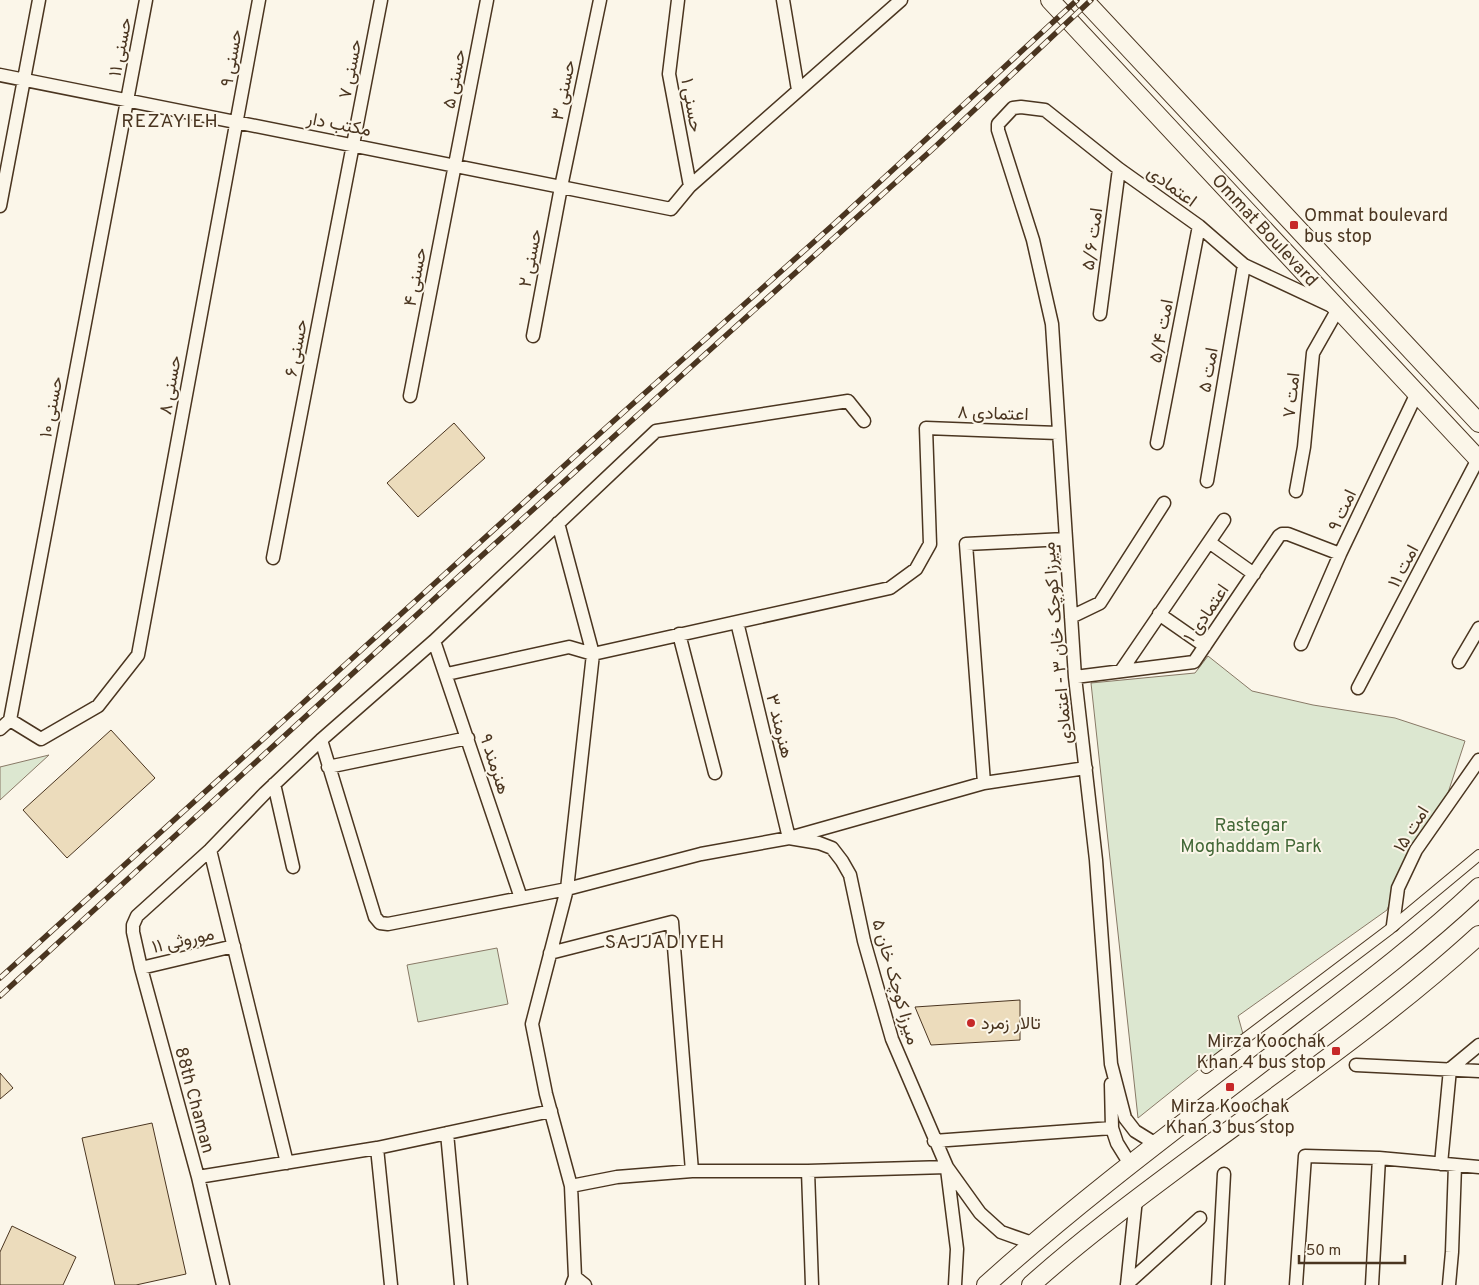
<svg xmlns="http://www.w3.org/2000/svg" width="1479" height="1285" font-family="Overpass,Vazirmatn,sans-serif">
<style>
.green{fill:#dce7d0;stroke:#887966}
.building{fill:#ecdcbc;stroke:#4a3520}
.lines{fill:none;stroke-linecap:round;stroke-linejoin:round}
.pedestrian-casing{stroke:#4a3520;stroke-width:12}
.minor-casing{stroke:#4a3520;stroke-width:15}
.secondary-casing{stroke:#4a3520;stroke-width:20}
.pedestrian{stroke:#fbf6e9;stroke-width:10}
.minor{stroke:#fbf6e9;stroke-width:12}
.secondary{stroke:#fbf6e9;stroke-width:18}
.rail-casing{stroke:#4a3520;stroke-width:5.5}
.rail{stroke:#fbf6e9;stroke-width:4;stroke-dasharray:11;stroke-linecap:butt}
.poi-dot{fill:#c62828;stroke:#fbf6e9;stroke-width:2}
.labels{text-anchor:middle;stroke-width:4;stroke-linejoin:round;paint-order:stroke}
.street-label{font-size:18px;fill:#4a3520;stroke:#fbf6e9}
.poi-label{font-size:18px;fill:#4a3520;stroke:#fbf6e9;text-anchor:start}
.park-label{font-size:18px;fill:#436837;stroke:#fbf6e9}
.neighbourhood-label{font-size:19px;letter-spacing:1px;fill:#4a3520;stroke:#fbf6e9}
</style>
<rect width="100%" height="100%" fill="#fbf6e9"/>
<path class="green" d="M1208,656L1252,691L1313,705L1395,718L1465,741L1445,802L1407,859L1387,910L1238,1016L1243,1034L1138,1118L1091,683L1195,673Z
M49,755L0,800V767Z
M497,948L508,1004L418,1022L407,965Z"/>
<path class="building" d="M454,423L485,458L418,517L387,483Z
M111,730L155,778L67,858L23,810Z
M1020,1000V1040L931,1045L915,1007Z
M0,1073L13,1088L0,1099Z
M152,1123L186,1274L136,1285H115L82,1138Z
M12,1226L76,1257L63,1285H0V1252Z"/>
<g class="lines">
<g class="pedestrian-casing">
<path id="pedestrian" d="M1206,1068L1390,929L1479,855"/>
</g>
<g class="minor-casing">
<path id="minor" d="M678,0L669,74L690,186
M783,0L798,90
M0,75L671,209L690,186L901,0
M0,206L39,0
M1100,314L1119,169
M533,336L561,187L600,0
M410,396L487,0
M1157,443L1199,226
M1207,481L1244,265
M558,523L593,654
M1209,542L1254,574
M273,558L381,0
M1159,614L1205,646
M1071,617L1100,603L1164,503
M737,622L789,838L819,843L832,848L842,861L850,875L864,941L892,1039L947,1167L980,1213L1001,1232L1032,1243
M679,634L715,773
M434,641L521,898
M1301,644L1340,554L1417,393
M1459,662L1479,628
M1121,671L1224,520
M447,674L569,647L593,654
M1075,677L1194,662L1279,536L1282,534H1288L1340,554
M1358,688L1478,459
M10,720L41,739L98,706L138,655L259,0
M10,720L146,0
M0,729L10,720
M321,740L375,917L380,923L388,924L567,889L701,854L789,838L984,783L1086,768
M328,767L468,738
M984,783L966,544L1065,539
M274,784L293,867
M210,850L287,1163
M1393,925L1398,888L1416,850L1479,760
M550,953L672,922L692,1171
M141,968L234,946
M1356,1065L1479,1071
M1111,1084L1112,1128L1117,1143L1130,1164
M447,1133L461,1285
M934,1141L1112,1128
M1156,1144L1135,1131L1125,1118L1111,1064L1096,860L1075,677L1052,324L1033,240L998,130V124L1013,108L1021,107L1045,110L1119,169L1199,226L1244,265L1338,309L1313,353L1304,447L1296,491
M377,1148L391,1285
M1441,1164L1450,1069L1479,1045
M947,1169L957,1249L955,1285
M808,1171L812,1285
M198,1177L377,1148L551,1111
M571,1186L617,1177L692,1171H808L947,1167
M575,1277L585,1285
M1127,1284L1200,1218
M223,1285L198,1177L141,968L133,932V925L137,916L210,850L265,793L321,740L434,641L656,431L848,401L864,421
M572,1285L575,1277L571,1186L546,1094L532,1024L567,889L593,654L890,588L916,569L930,544L926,428L1058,433
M1127,1285L1136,1199
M1218,1285L1224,1174
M1296,1285L1305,1156L1379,1158L1479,1167
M1372,1285L1379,1158
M1449,1285L1452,1252L1455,1165"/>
</g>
<g class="secondary-casing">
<path id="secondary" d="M1050,0L1479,460
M1084,0L1479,423
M986,1285C1088,1193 1199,1112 1307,1028C1366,983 1425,938 1479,887
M1031,1285C1079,1242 1131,1203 1182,1165C1283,1090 1387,1019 1479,935"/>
</g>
<use href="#pedestrian" class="pedestrian"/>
<use href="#minor" class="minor"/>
<use href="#secondary" class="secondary"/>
<g class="rail-casing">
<path id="rail" d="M0,978L608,426L834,224L1077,0
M0,996L456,579L936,146L1091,0"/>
</g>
<use href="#rail" class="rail"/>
</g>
<g class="poi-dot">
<rect x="1289" y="220" width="10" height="10" rx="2.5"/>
<circle cx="971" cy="1023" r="5"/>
<rect x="1331" y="1046" width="10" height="10" rx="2.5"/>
<rect x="1225" y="1082" width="10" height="10" rx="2.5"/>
</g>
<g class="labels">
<g class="street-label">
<text transform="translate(120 47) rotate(-79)" y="6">حسنی ۱۱</text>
<text transform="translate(231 58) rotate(-80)" y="6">حسنی ۹</text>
<text transform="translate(350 69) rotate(-79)" y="6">حسنی ۷</text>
<text transform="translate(454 79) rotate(-79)" y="6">حسنی ۵</text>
<text transform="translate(563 90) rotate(-78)" y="6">حسنی ۳</text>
<text transform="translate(692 105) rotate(80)" y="6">حسنی ۱</text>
<text transform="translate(339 124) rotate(11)" y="6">مکتب دار</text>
<text transform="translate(1172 186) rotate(36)" y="6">اعتمادی</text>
<text transform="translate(1265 230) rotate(47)" y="6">Ommat Boulevard</text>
<text transform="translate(1092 239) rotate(-82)" y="6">امت ۵/۶</text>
<text transform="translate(530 258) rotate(-79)" y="6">حسنی ۲</text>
<text transform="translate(415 277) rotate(-79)" y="6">حسنی ۴</text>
<text transform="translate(1161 331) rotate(-79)" y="6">امت ۵/۴</text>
<text transform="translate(296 348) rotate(-79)" y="6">حسنی ۶</text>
<text transform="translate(1208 370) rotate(-80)" y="6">امت ۵</text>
<text transform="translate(170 385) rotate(-80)" y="6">حسنی ۸</text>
<text transform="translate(1291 395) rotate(-84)" y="6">امت ۷</text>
<text transform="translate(51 407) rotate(-79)" y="6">حسنی ۱۰</text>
<text transform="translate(993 413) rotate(2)" y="6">اعتمادی ۸</text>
<text transform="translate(1342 510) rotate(-65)" y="6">امت ۹</text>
<text transform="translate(1403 566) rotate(-62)" y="6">امت ۱۱</text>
<text transform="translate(1206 613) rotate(-56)" y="6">اعتمادی ۱</text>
<text transform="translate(1057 643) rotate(-95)" y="6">میرزا کوچک خان ۳ - اعتمادی</text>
<text transform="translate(780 726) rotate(76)" y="6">هنرمند ۳</text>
<text transform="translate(495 764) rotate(72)" y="6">هنرمند ۹</text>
<text transform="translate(1411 829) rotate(-58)" y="6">امت ۱۵</text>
<text transform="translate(183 940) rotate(-13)" y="6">موروثی ۱۱</text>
<text transform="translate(896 982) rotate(74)" y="6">میرزا کوچک خان ۵</text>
<text transform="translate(195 1100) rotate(75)" y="6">88th Chaman</text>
</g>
<g class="poi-label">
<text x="1304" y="221">Ommat boulevard<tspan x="1304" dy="21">bus stop</tspan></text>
<text x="981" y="1029">تالار زمرد</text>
<text x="1326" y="1047" text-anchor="end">Mirza Koochak<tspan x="1326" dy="21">Khan 4 bus stop</tspan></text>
<text x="1230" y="1112" text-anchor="middle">Mirza Koochak<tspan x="1230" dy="21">Khan 3 bus stop</tspan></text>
</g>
<g class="park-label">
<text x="1251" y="831">Rastegar<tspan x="1251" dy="21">Moghaddam Park</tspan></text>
</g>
<g class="neighbourhood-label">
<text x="170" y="127">REZAYIEH</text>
<text x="665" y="948">SAJJADIYEH</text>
</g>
</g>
<path d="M1299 1255v8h106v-8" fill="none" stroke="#4a3520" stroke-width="2.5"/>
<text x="1306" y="1255" font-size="15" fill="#4a3520" stroke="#fbf6e9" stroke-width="4" paint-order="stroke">50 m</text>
</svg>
